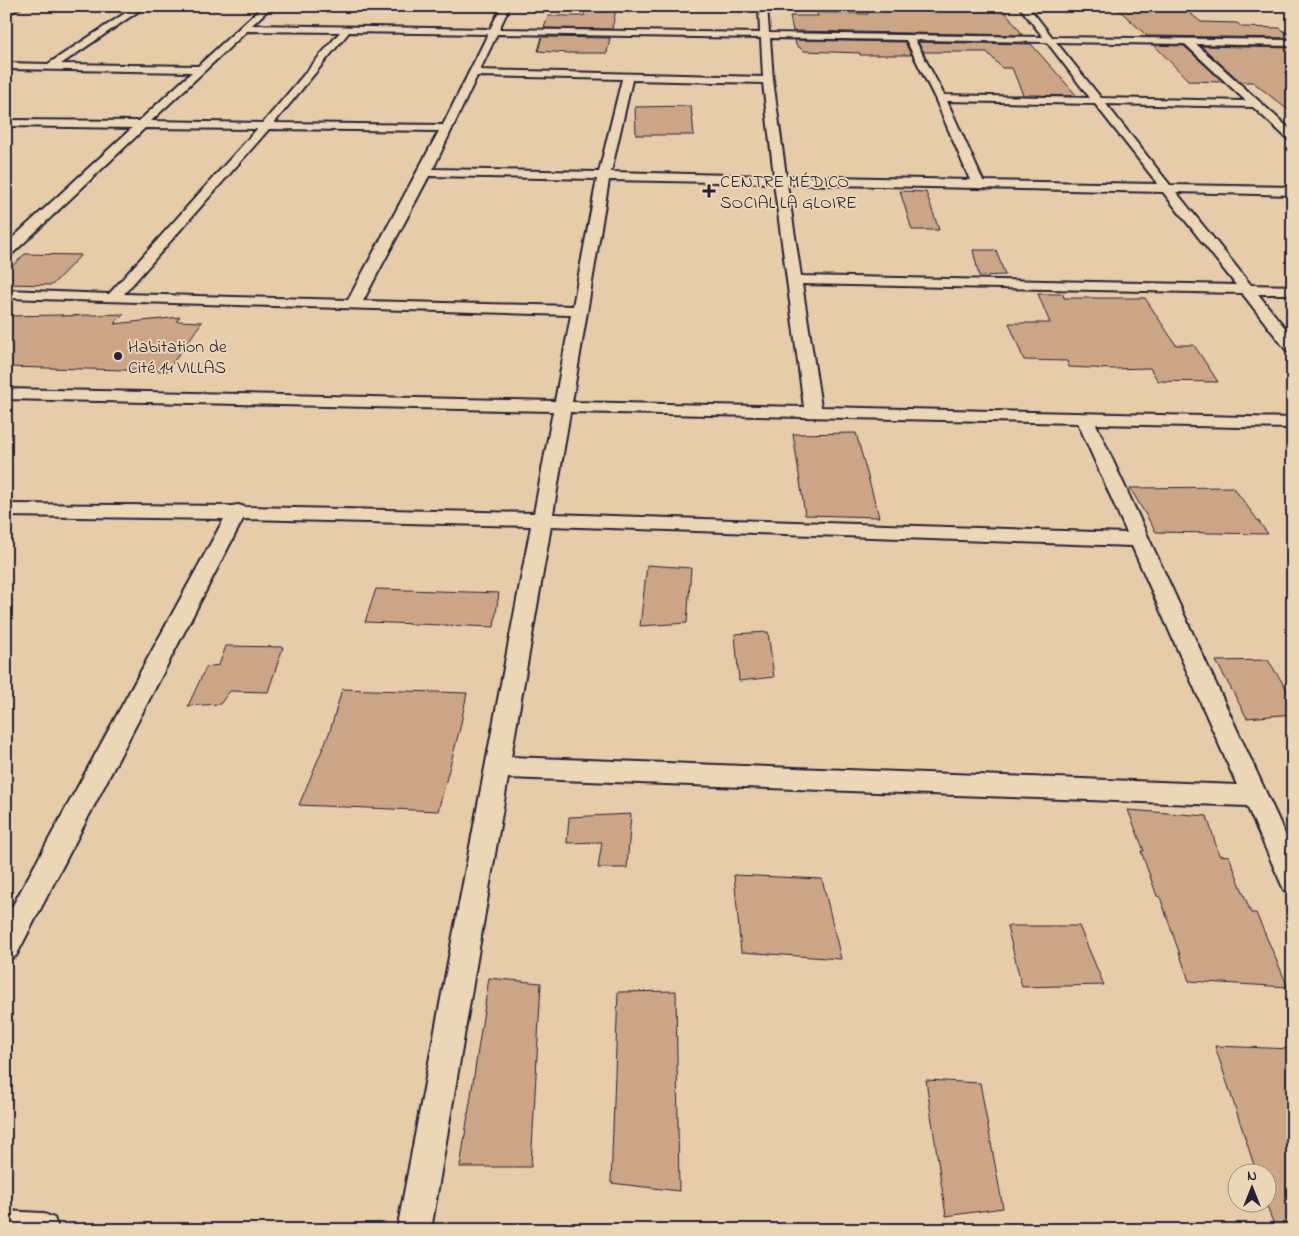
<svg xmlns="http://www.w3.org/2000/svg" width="1299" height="1236" font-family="'Indie Flower',sans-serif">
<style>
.building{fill:#cca587;stroke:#22223b}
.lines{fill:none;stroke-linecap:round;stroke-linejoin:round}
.minor-casing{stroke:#22223b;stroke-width:4}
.minor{fill:#ebd7b5;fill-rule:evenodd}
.poi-dot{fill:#22223b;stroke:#ebd7b5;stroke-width:2}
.labels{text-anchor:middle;stroke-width:4;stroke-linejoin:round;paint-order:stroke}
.far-poi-label{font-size:18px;fill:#22223b;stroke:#ebd7b5;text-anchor:start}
</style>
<rect width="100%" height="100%" fill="#e7ccaa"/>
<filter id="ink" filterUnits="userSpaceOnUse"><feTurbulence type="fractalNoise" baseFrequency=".02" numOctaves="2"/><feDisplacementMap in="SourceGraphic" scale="10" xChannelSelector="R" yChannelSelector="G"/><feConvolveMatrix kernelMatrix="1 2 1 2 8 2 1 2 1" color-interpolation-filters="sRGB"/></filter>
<g filter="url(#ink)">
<path class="building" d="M865,6H1001L1023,35L793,31L790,16H818L817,13L868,14Z
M1115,6H1181L1201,22L1237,23L1242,27L1280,28L1293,38L1147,36Z
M616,9L612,29L544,28L548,16H584L585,10Z
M542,37L610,38L607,53H568L538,51Z
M795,40L905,42L911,55H860V53L804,51L796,45Z
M918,42L1031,44L1077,96L1023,95L1012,68H1002L987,52H924Z
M1154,45L1184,46L1223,82L1189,81Z
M1201,46L1293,48V114L1253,82H1241Z
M691,106L694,135H636L635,107Z
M900,191L926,192L939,230H912Z
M973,250H996L1005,275L979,276Z
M25,254L81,255L52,285L6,284V272Z
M1038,294H1063L1064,298H1145L1176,345H1194L1218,382L1158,381L1150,368L1112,369L1069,367L1067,361L1024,360L1009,323H1050Z
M124,314L114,324L180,317L176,321L202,322L167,371L6,367V316L63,315L61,316Z
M856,433L879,517L805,515L793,434Z
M1233,487L1268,534L1156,532L1130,488Z
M647,565L691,568L687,623L640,626Z
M376,589L499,593L494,627L365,622Z
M768,632L774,677L739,681L735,634Z
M226,646L283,647L268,692L230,691L220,704L188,706L206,667L219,665Z
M1268,660L1293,699V714L1247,718L1216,661Z
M342,689L467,693L460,728L438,811L299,805L330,731Z
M1128,810L1207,816L1219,855L1229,856L1251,913H1256L1288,987L1189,981L1160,897L1157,896L1141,851H1144Z
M631,814L627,868H598L602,842L567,843L569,817Z
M734,875L822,879L841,959L741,952Z
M1007,926H1079L1104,985L1022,987Z
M489,978L541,983L531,1167H460Z
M676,991L679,1191L611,1183L618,992Z
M1215,1046L1293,1049V1230H1276L1266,1204V1174H1257Z
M926,1080L980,1083L1003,1208L946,1216Z"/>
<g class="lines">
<g class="minor-casing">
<path id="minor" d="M12,6H23L6,15V9Z
M136,6H146L61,64L198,66L263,6H272L252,25L490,29L502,6H510L499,29L760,33L759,6H767L769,33L1043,37L1019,6H1028L1052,37L1293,40V46L1196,44L1293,132V141L1289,140L1253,107L1106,104L1170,185L1293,187V195L1176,192L1251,285L1293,286V294H1258L1293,338V353L1287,351L1242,293L802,284L821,407L1293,418V428L1096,424L1293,851V893L1284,890L1247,806L508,778L431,1230H397L531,526L243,519L16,956L6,960V918L224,519L6,516V504L232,506L238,505L245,507L534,513L553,411L6,399V389L555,401L571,315L6,298V290L109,294L257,129L145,128L11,255L6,256V244L132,128L6,126V120L139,121L192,72L6,69V63L48,64ZM247,31L340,32L263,123L151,121ZM349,32L488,34L443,125L274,123ZM497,34L761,38L763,77L480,70ZM770,38L906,40L935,98L970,180L786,176L773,80ZM915,40L1047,42L1090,98L944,95ZM1056,42L1185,44L1246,101L1101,98ZM477,76L622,79L599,172L433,169ZM632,80L763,83L774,176L611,172ZM947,101L1095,104L1158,184L983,181ZM269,129L439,131L348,300L124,294ZM429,176L597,179L573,306L363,301ZM609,180L774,183L804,407L572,402ZM787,184L1163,192L1236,285L801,276ZM570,412L1078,423L1127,533L553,514ZM551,526L1132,546L1237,785L511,757Z
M1284,6H1293V11Z
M6,1211L42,1213L54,1218L59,1230H6Z"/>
</g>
<use href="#minor" class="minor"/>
</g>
</g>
<g class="poi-dot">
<path d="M706.5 183.5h5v5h5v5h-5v5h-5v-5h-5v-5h5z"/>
<circle cx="118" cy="356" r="5"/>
</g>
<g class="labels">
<g class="far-poi-label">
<text x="720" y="187">CENTRE MÉDICO<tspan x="720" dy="21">SOCIAL LA GLOIRE</tspan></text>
<text x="128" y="352">Habitation de<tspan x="128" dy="21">Cité 14 VILLAS</tspan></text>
</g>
</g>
<rect width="1299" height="1236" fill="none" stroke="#ebd7b5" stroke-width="25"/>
<rect x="12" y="12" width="1274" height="1211" fill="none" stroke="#22223b" stroke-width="2" filter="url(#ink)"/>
<g transform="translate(1252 1188)"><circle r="24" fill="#ebd7b5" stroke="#9b8f84"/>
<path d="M0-4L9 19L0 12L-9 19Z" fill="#22223b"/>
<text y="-8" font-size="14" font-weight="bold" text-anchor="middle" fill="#22223b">N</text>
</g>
</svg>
